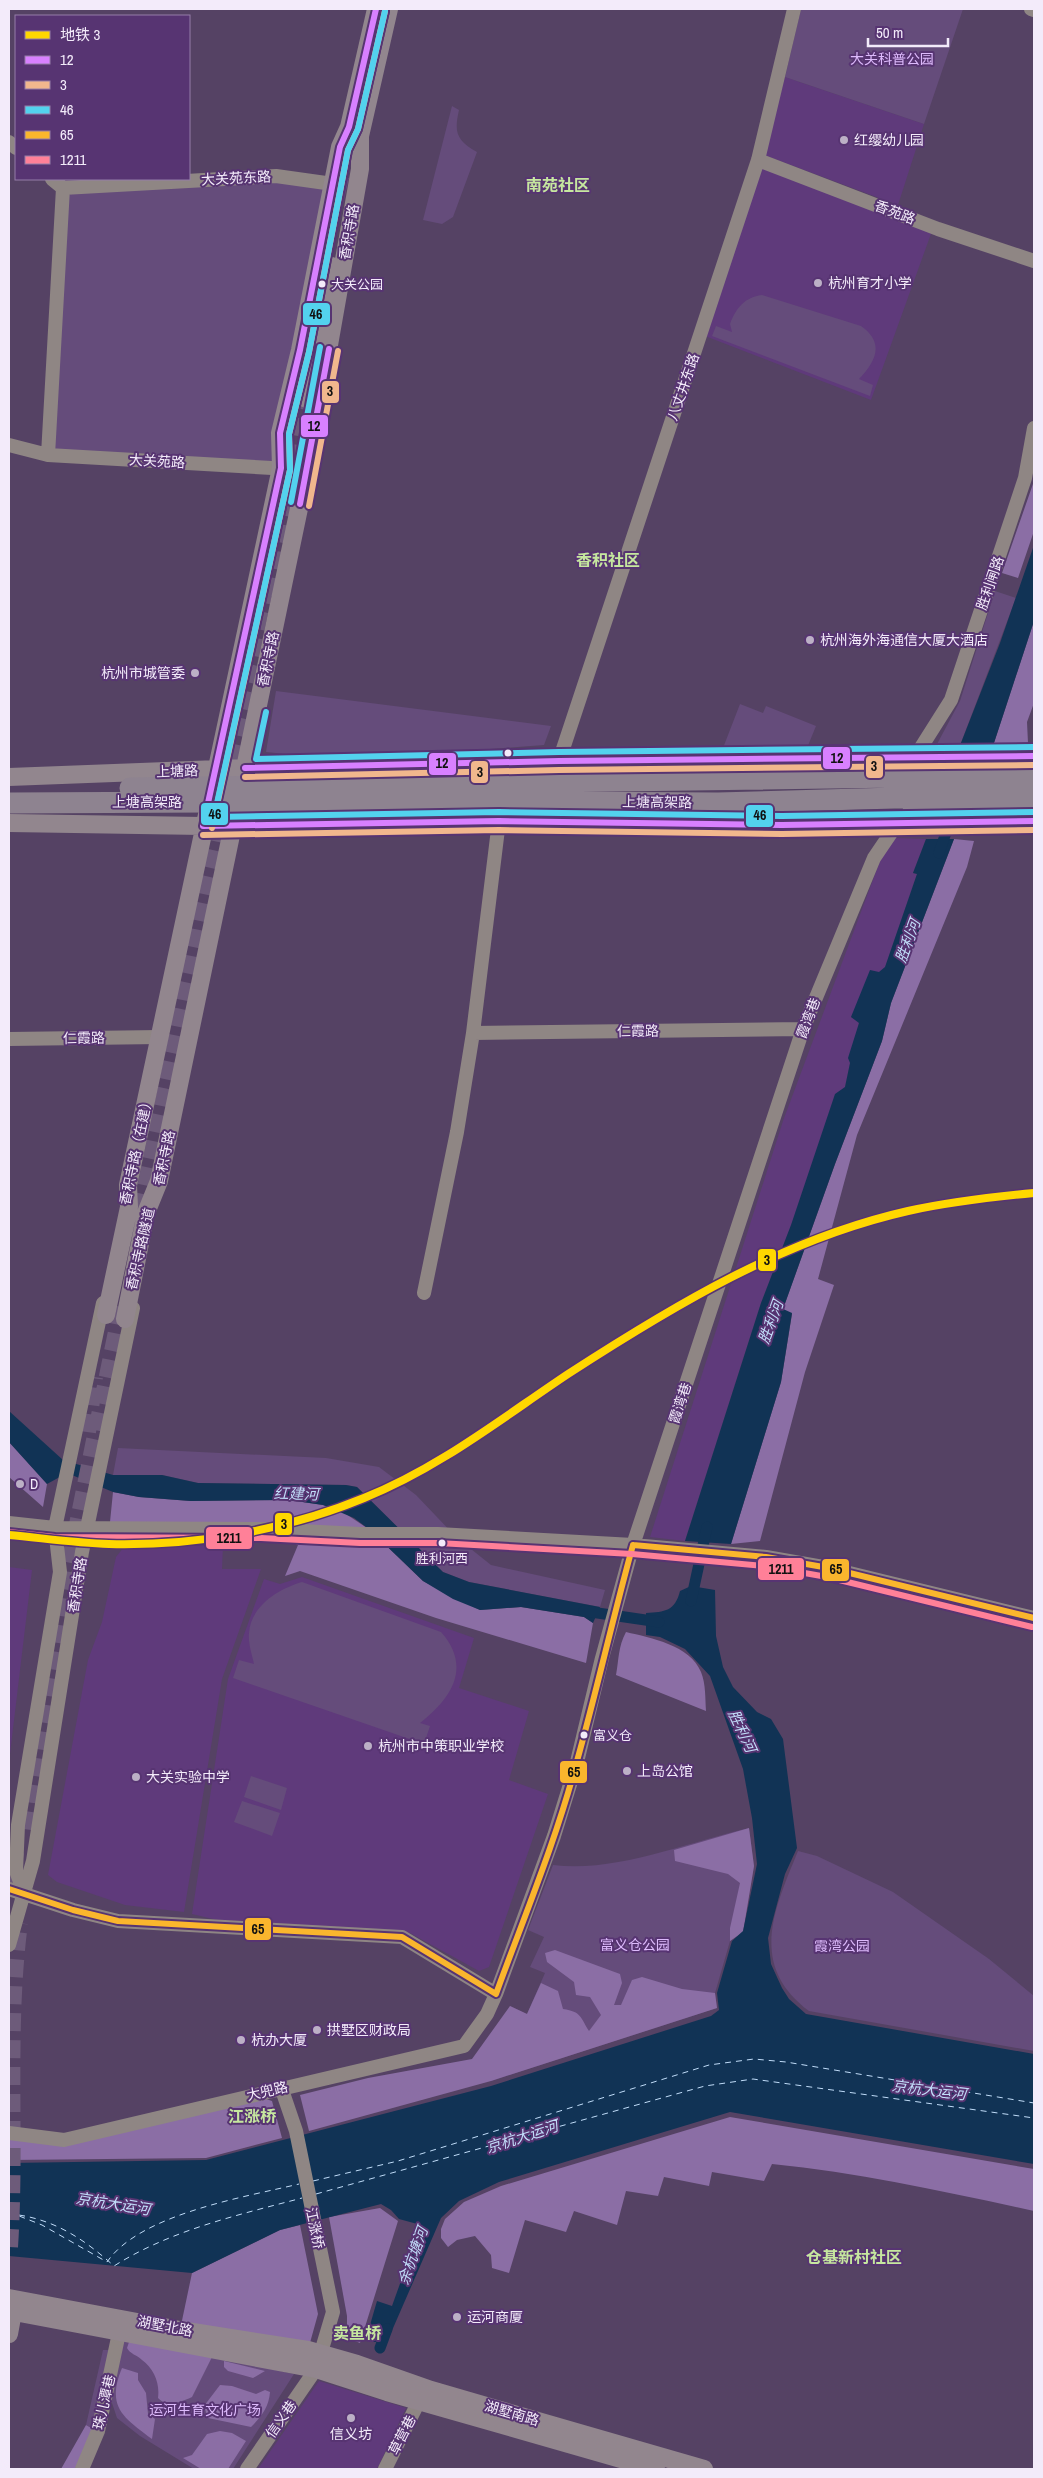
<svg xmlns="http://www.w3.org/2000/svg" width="1043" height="2478" font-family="'Archivo Narrow','Noto Sans SC',sans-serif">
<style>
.built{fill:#5f3a7b}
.green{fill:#654c7b}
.forest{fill:#8b6ea5}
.water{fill:#135}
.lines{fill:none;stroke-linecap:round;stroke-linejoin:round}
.canal{stroke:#135;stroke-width:11}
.ferry{stroke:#c1ddf9;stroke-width:1;stroke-dasharray:6 5;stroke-linecap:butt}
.major-tunnel{stroke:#6d5b7a;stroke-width:18;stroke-dasharray:18 9;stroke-linecap:butt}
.minor{stroke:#8f8684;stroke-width:14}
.major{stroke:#92868e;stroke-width:18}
.highway{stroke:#8e8390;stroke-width:21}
.bus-1-casing{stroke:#573472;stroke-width:10}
.bus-2-casing{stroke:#573472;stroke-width:10}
.bus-3-casing{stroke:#573472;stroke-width:10}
.bus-4-casing{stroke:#573472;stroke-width:10}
.bus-5-casing{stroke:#573472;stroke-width:10}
.bus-1{stroke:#d880ff;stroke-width:6}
.bus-2{stroke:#f1b78d;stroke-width:6}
.bus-3{stroke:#53d2ee;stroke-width:6}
.bus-4{stroke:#fab62d;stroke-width:6}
.bus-5{stroke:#ff8098;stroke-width:6}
.metro-1-casing{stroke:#573472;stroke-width:11}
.metro-1{stroke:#ffd700;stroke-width:8}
.poi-dot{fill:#bcb0c6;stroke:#573472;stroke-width:2}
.bus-dot{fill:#f3ebfa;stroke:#573472;stroke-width:2}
.labels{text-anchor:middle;stroke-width:4;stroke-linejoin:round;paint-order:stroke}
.bus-label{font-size:13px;fill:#f3ebfa;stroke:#573472;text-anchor:start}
.park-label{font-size:14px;fill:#ddbafc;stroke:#573472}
.poi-label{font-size:14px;fill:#f3ebfa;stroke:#573472;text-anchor:start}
.street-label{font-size:14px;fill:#f3ebfa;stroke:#573472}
.water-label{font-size:15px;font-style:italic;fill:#c1ddf9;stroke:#573472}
.quarter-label{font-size:16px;font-weight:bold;fill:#c6e79f;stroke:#573472}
.line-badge{stroke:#573472;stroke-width:2}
.pale-badge-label{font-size:14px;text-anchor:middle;font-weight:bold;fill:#111}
</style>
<rect width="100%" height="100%" fill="#554264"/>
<path class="built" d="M785,77L924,124L898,205L764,155Z
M761,167L932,231L871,400L705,336Z
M895,838L926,839L913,873L917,874L885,968L879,972L851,1017L859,1022L845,1087L761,1303L685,1541L650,1537L783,1121L883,853Z
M223,1545L222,1569H261L222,1679L184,1912L125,1905L57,1882L48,1875L88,1660L102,1622L116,1557L124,1547Z
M9,1567L32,1570L9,1762Z
M302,1577L474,1638L459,1688L529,1711L509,1780L548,1794L489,1967L479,1971L410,1933L234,1924L192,1914L228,1679L264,1579L280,1584Z
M319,2381L406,2408L377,2469H258Z"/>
<path class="green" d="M801,9H963L924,124L785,77Z
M452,106L459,110C454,132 456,140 477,152L453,217L442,224L423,220Z
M276,176L349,178L281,468L48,455L63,188Z
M762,295L861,326C885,343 876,361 859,379L873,385L870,396L712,336L716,326L732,332L730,324C736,308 745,297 762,295Z
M995,591L1016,598L959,748L936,746L960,701Z
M276,691L551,726L544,745L436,753L286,754L266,752Z
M740,704L763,713L766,706L816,726L807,748L799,751L726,753L723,748Z
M118,1448L326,1458L379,1467L416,1495L456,1537L491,1565L605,1590L600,1607L469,1582L443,1572L357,1487L346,1485L198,1483L162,1475H113Z
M302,1582L441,1632C472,1667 452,1698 420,1723L430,1726L424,1744L233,1678L239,1660L254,1664C252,1654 248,1644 249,1633C251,1606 278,1589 302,1582Z
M251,1776L287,1788L281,1810L244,1797Z
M242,1801L280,1813L272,1836L234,1822Z
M749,1828L754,1866L743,1932L730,1941L715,1993L717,2008L491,2081L510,2006L527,2014L545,1973L530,1967L544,1937L528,1930L553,1865C616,1873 688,1842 749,1828Z
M798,1851L817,1856L893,1892L989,1959L1034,1996V2051L809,2011C748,1965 774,1910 798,1851Z
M124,2338L294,2374L233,2469H194L140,2436L117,2418L111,2400Z
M103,2350H109L93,2429L86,2425Z"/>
<path class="forest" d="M1034,481V531L1018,578L1002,573Z
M1034,621V703L1027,722L1028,743L993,746Z
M954,839L974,841L967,867L857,1135L818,1279L834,1285L805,1372L760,1541L731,1544L781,1382L792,1314L783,1309L835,1164L882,1041L891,1003Z
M9,1442L47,1484L43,1507L9,1477Z
M113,1492L139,1497L190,1501L289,1500L323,1505L340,1510L370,1530L423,1581L480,1610L521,1607L584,1617L593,1623L586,1663L436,1618L300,1571L285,1576L298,1545L256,1529L109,1532Z
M626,1632C651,1638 690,1645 701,1672C706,1684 705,1699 706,1711L616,1675C619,1659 618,1647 626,1632Z
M749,1828L754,1866L743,1932L730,1941V1928L740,1883L728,1874L675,1861L674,1850Z
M555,1950L620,1974L622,1983L614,2005H621L632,1980L642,1977L682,1989L715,1993L717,2008L491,2081L309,2131L300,2095L368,2078L472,2059L510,2006L527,2014L541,1983L558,1991L563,2009C582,2012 580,2017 589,2031L601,2015L590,1997L576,1995L574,1982L547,1962L545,1953Z
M266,2099L272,2101L282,2138L206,2158L9,2160V2137L63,2143Z
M730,2117L1034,2169V2211C947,2192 861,2173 772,2164L764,2181L712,2172L709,2186L664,2177L658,2196L626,2191L617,2225L574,2211L566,2232L525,2220L509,2273L492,2268L491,2255L475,2236L457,2240L448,2247L441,2238V2229L445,2219L464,2202L501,2186Z
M380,2208L398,2221L360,2343L347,2338V2316L329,2217Z
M300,2225L318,2314L308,2350L180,2330L192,2273L280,2230Z
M129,2342L212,2357L192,2397C181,2402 167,2408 158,2398C160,2383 154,2369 142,2360C137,2355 130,2354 127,2348Z
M224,2361L265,2371L253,2378L228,2371L224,2367Z
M122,2368L138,2373V2380L146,2393L148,2414L155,2419L152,2439C123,2417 106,2407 122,2368Z
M220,2385L232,2386L256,2394L265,2390L270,2392C269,2407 261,2417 251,2427L208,2418L204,2406Z
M86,2425L93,2429L75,2469H61Z
M220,2431L232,2433L246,2441L228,2469H201L183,2458L192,2455L207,2434Z"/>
<path class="water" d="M1034,545V621L993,746L959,748L1000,643Z
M926,839H954L891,1003L882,1041L835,1164L783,1309L792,1313L781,1382L731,1544L685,1541L761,1303L791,1225L835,1094L845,1087L850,1063L848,1058L859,1023L851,1017L870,970L879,972L885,967L917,874L913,873Z
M9,1411L63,1460L113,1475H162L198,1483L346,1485L357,1487L443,1572L469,1582L600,1607L593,1623L584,1617L521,1607L480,1610L453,1599L423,1581L370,1530L354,1518L323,1505L289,1500L191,1501L139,1497L113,1492L67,1473L47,1484L9,1442Z
M691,1586L715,1590L716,1636L723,1667L733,1687L757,1712L771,1719L783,1739L797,1848L785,1874L768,1938L771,1964L782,1988L789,1999L806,2014L1034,2054V2164L730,2112L499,2182L459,2201L441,2218L387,2342H372L368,2332L377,2301L392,2306L421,2225L399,2219L391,2210L381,2204L280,2230L192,2273L9,2256V2163L206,2160L491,2086L711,2016L719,2010L717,1993L732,1941L743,1931L757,1864L752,1818L743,1769L710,1676L685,1649L660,1637L646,1635V1613C665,1612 675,1611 680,1591Z"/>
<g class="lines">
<path class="canal" d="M939,853L951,818
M691,1601L707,1527
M584,1611L659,1622
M380,2348L387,2329"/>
<path class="ferry" d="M313,2181L398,2161L709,2065L754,2059L786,2062L1034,2103
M316,2194L705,2086L753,2079L1034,2118
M9,2212L42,2225L107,2262C140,2214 245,2197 299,2184
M19,2215C57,2221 85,2240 114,2266C171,2230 238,2215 302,2198"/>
<path class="major-tunnel" d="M273,596L306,399
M239,708L266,579
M141,1212L203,914L252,695
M87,1432L94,1377
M31,1830L70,1564L123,1302
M9,1885L15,1852
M9,2247C16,2139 5,2030 19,1923"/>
<path class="minor" d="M1031,9L1034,10
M9,142L16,148
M758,160L938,229L1034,261
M52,179L63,188L276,176L333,184
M9,445L48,455L307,470
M48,455L63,188
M915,757L951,700L1025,478L1034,428
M559,761L758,160L794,9
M473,1033L803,1029
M9,1039L160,1037
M424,1293L457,1132L473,1033L499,821
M9,1523L55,1528L261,1529L360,1534H438L633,1545L766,1557L829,1568L1034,1618
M9,1889L73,1910L118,1921L402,1937L496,1994
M24,1892L16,1871L18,1825L60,1572L55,1528L103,1303
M9,1945L33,1861L82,1552L133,1308
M9,2133L64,2140L464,2046L487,2014L496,1994L554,1836L577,1762L602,1658L633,1545L803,1029L874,858L897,824
M82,2469L98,2431L119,2333
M247,2469L316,2369L333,2312L296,2131L281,2087
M385,2469L419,2401"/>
<path class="major" d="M306,399L332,266
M9,777L245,768L559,761L995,756
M9,823L203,826L499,821L782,825L1016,821
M106,1315L129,1207L128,1185L281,468L280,433L300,350L340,147L349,127L376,9
M125,1319L146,1213L159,1181L307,470L360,169V136L389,9
M9,2298L180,2330L308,2350L357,2364L431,2390L704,2469
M9,2303L13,2312L9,2334
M9,2311L316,2369L387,2392L656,2469"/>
<path class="highway" d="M980,764L1034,760
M130,788L1034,775
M9,803L411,801L718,803L1034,794
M913,811H1034"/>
<g class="bus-1-casing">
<path id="bus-1" d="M300,504L329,349
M245,768L559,761L1034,756
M203,826L281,468L280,433L300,350L340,147L349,127L376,9
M203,826L499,821L782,825L1034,821"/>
</g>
<g class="bus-2-casing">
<path id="bus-2" d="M309,506L338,351
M245,777L559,770L1034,765
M212,828L290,470L289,434L309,352L348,150L358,129L385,11
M203,835L499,830L782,834L1034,830"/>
</g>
<g class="bus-3-casing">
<path id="bus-3" d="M385,11L358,129L348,150L309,352L289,434L290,470L214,817L499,812L782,816L1034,812
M291,502L320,347
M266,712L256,759L559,752L1034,747"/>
</g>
<g class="bus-4-casing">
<path id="bus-4" d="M633,1545L766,1557L829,1568L1034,1618
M9,1889L73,1910L118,1921L402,1937L496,1994
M496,1994C524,1917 556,1841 577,1761C597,1690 613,1617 633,1545"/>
</g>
<g class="bus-5-casing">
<path id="bus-5" d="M9,1532L55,1537L261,1538L360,1543H438L632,1554L765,1566L827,1577L1032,1627"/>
</g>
<use href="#bus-1" class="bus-1"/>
<use href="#bus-2" class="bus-2"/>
<use href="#bus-3" class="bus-3"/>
<use href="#bus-4" class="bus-4"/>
<use href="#bus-5" class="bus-5"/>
<g class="metro-1-casing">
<path id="metro-1" d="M9,1535C42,1538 75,1543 109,1544C195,1546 284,1531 364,1498C439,1468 502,1418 568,1374C673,1306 784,1239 908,1211C949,1202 991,1197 1034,1193"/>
</g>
<use href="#metro-1" class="metro-1"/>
</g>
<g class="poi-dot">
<circle cx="844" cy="140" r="5"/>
<circle cx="818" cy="283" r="5"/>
<circle cx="810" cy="640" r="5"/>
<circle cx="195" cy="673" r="5"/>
<circle cx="20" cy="1484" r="5"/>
<circle cx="368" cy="1746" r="5"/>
<circle cx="627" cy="1771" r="5"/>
<circle cx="136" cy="1777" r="5"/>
<circle cx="317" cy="2030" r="5"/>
<circle cx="241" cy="2040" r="5"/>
<circle cx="457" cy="2317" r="5"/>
<circle cx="351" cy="2418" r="5"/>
</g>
<g class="bus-dot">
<circle cx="322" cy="284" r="4.5"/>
<circle cx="508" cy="753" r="4.5"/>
<circle cx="442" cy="1543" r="4.5"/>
<circle cx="584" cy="1735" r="4.5"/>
</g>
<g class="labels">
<g class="bus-label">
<text x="331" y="289">大关公园</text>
<text x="442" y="1563" text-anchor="middle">胜利河西</text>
<text x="593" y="1740">富义仓</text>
</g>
<g class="park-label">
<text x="892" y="64">大关科普公园</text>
<text x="635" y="1950">富义仓公园</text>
<text x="842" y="1951">霞湾公园</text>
<text x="205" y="2415">运河生育文化广场</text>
</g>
<g class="poi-label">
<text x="854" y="145">红缨幼儿园</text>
<text x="828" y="288">杭州育才小学</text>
<text x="820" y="645">杭州海外海通信大厦大酒店</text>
<text x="185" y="678" text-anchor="end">杭州市城管委</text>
<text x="30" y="1489">D</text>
<text x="378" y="1751">杭州市中策职业学校</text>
<text x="637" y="1776">上岛公馆</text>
<text x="146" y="1782">大关实验中学</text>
<text x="327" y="2035">拱墅区财政局</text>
<text x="251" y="2045">杭办大厦</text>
<text x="467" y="2322">运河商厦</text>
<text x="351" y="2439" text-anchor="middle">信义坊</text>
</g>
<g class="street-label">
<text transform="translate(236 178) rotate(-3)" y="5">大关苑东路</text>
<text transform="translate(895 212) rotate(21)" y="5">香苑路</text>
<text transform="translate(349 232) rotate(-80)" y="5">香积寺路</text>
<text transform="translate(683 387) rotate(-71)" y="5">八丈井东路</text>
<text transform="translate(157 461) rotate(3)" y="5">大关苑路</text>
<text transform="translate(990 583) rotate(-71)" y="5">胜利闸路</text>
<text transform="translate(268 659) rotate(-78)" y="5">香积寺路</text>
<text transform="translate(177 771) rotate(-2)" y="5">上塘路</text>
<text x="147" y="807">上塘高架路</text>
<text transform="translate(657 802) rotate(1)" y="5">上塘高架路</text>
<text transform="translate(808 1018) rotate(-69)" y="5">霞湾巷</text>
<text transform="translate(638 1031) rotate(-1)" y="5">仁霞路</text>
<text transform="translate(84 1038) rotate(-1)" y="5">仁霞路</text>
<text transform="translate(136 1150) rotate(-78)" y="5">香积寺路（在建）</text>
<text transform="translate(164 1158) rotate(-78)" y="5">香积寺路</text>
<text transform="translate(140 1249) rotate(-77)" y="5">香积寺路隧道</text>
<text transform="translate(680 1403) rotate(-72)" y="5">霞湾巷</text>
<text transform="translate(77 1585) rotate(-81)" y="5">香积寺路</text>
<text transform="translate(267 2091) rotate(-13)" y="5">大兜路</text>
<text transform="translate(315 2228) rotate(78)" y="5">江涨桥</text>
<text transform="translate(165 2326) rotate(11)" y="5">湖墅北路</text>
<text transform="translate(104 2402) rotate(-77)" y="5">珠儿潭巷</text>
<text transform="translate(512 2413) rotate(16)" y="5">湖墅南路</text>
<text transform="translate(281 2419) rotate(-55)" y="5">信义巷</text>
<text transform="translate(402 2435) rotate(-63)" y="5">草营巷</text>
</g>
<g class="water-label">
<text transform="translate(908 941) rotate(-70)" y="5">胜利河</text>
<text transform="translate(771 1322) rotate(-70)" y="5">胜利河</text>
<text transform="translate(296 1494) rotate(1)" y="5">红建河</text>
<text transform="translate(742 1731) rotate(65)" y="5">胜利河</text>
<text transform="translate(929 2090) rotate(7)" y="5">京杭大运河</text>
<text transform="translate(522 2137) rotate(-18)" y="5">京杭大运河</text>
<text transform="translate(113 2204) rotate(9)" y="5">京杭大运河</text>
<text transform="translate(413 2256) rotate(-70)" y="5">余杭塘河</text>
</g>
<g class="quarter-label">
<text x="558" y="191">南苑社区</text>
<text x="608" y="566">香积社区</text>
<text x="252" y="2122">江涨桥</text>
<text x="854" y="2263">仓基新村社区</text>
<text x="357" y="2339">卖鱼桥</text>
</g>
</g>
<g class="line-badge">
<rect x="302" y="302" width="29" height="24" rx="5" fill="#53d2ee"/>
<rect x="321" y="380" width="19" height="24" rx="5" fill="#f1b78d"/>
<rect x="300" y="414" width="29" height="24" rx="5" fill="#d880ff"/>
<rect x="822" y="746" width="29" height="24" rx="5" fill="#d880ff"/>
<rect x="428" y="752" width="29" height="24" rx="5" fill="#d880ff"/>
<rect x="865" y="755" width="19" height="24" rx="5" fill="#f1b78d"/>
<rect x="470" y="760" width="19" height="24" rx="5" fill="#f1b78d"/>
<rect x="200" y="802" width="29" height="24" rx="5" fill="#53d2ee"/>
<rect x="745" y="804" width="29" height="24" rx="5" fill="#53d2ee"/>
<rect x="757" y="1248" width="20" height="24" rx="5" fill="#ffd700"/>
<rect x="274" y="1512" width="19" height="24" rx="5" fill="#ffd700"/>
<rect x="205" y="1526" width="48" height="24" rx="5" fill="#ff8098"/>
<rect x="757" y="1557" width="48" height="24" rx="5" fill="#ff8098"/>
<rect x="821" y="1558" width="29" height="24" rx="5" fill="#fab62d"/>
<rect x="559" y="1760" width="29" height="24" rx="5" fill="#fab62d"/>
<rect x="244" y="1917" width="28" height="24" rx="5" fill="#fab62d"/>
</g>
<g class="pale-badge-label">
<text x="316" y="319">46</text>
<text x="330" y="396">3</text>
<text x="314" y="431">12</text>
<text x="837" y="763">12</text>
<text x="442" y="768">12</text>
<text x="874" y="771">3</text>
<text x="480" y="777">3</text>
<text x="215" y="819">46</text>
<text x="760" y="820">46</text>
<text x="767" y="1265">3</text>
<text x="284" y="1529">3</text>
<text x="229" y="1543">1211</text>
<text x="781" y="1574">1211</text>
<text x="836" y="1574">65</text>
<text x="574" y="1777">65</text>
<text x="258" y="1934">65</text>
</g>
<rect width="1043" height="2478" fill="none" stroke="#f3ebfa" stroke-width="20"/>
<rect x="15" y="15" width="175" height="165" fill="#573472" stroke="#957da8"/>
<rect x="25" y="31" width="25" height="8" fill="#ffd700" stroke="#957da8"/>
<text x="60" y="40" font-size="15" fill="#f3ebfa">地铁 3</text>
<rect x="25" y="56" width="25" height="8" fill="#d880ff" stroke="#957da8"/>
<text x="60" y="65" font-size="15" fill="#f3ebfa">12</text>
<rect x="25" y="81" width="25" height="8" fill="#f1b78d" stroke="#957da8"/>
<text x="60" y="90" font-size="15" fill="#f3ebfa">3</text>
<rect x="25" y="106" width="25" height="8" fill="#53d2ee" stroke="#957da8"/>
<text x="60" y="115" font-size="15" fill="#f3ebfa">46</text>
<rect x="25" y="131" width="25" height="8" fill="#fab62d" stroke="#957da8"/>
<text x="60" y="140" font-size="15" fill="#f3ebfa">65</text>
<rect x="25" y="156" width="25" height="8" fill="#ff8098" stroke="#957da8"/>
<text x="60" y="165" font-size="15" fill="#f3ebfa">1211</text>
<path d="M868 38v8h80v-8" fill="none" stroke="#f3ebfa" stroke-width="2.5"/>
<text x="876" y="38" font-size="15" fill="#f3ebfa" stroke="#573472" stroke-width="4" paint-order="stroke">50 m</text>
</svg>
